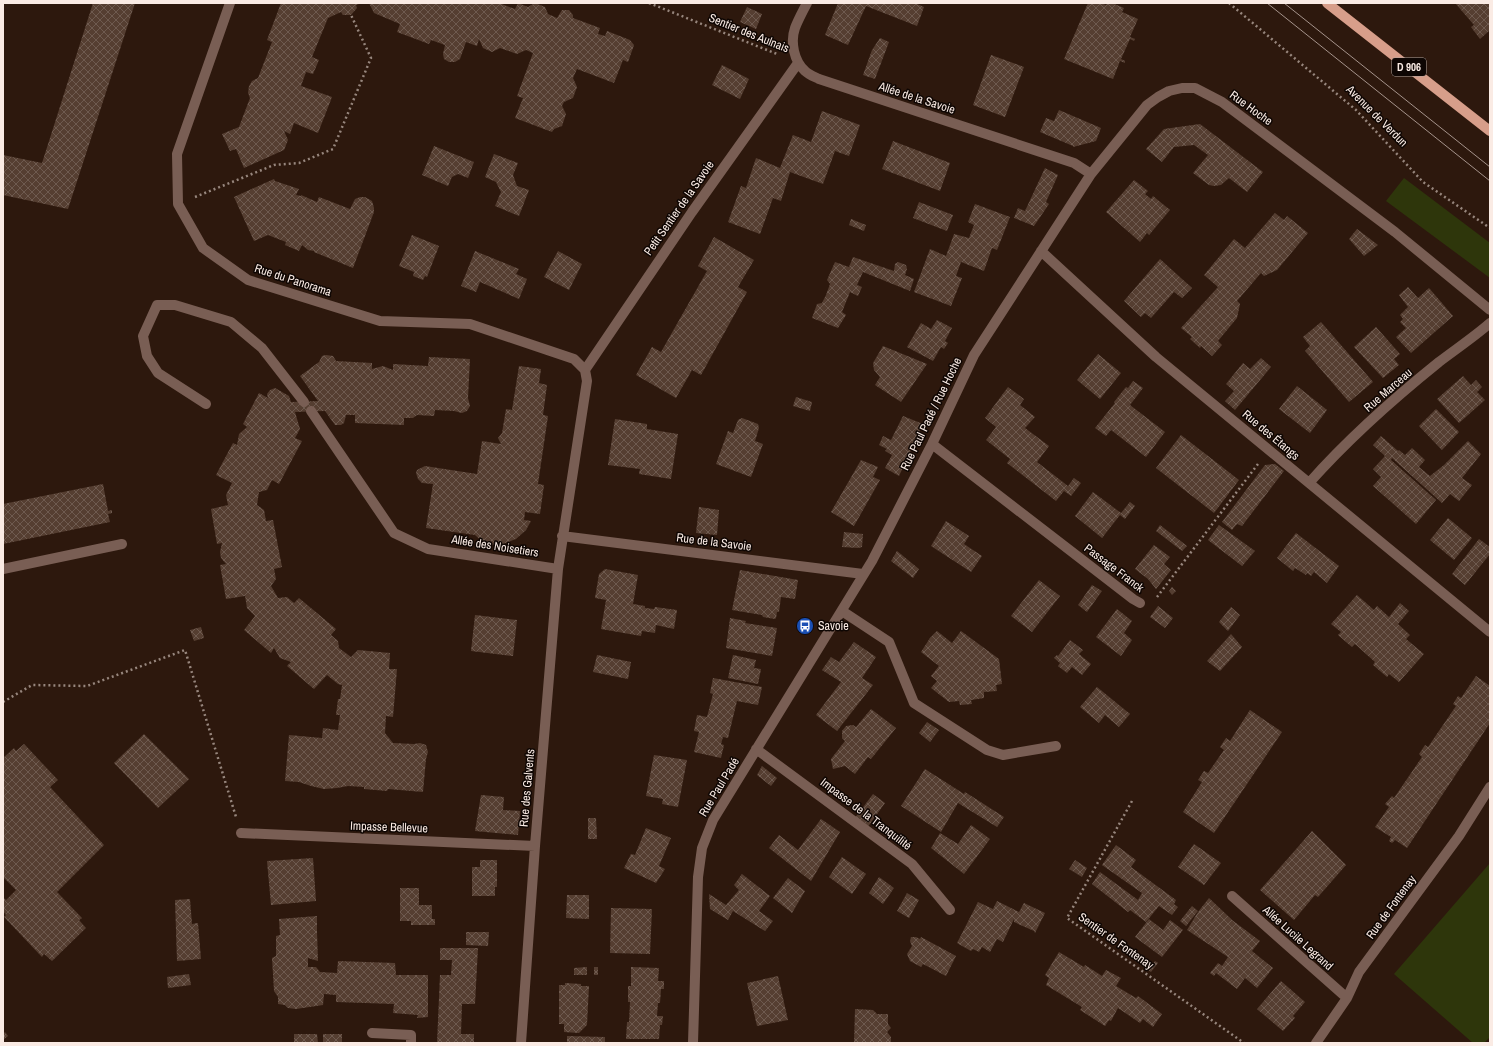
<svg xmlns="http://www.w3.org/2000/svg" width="1493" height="1046" font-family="'Archivo Narrow',sans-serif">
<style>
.green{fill:#2e360b}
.building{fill:url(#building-cross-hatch)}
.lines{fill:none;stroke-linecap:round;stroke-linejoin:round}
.path{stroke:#97867d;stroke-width:2.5;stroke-dasharray:2 3;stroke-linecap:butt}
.minor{stroke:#795e54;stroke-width:10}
.major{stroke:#d79e8a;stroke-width:10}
.tram{stroke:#a5938b;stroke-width:1}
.labels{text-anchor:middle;stroke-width:3;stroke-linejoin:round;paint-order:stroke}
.shield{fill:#0e0603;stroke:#b3a6a0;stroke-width:1}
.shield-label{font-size:11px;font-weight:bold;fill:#faebe4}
.street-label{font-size:12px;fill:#faebe4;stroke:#0e0603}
.poi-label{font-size:12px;fill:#faebe4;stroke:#0e0603;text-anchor:start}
</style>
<defs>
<pattern id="building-cross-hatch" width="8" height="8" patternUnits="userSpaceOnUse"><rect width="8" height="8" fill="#553e31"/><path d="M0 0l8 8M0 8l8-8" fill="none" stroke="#6e5a4f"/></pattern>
</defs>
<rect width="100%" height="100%" fill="#2d180d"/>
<path class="green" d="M1404,178L1490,243V278L1386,201Z
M1490,863V1037L1484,1043H1473L1394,974Z"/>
<path class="building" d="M93,3H135L68,209L3,195V155L42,163Z
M281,3H362L356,5L357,8L351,15H343L341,12L328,18L312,57L319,60L313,74L306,72L301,86L332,97L318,133L294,123L290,134L284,131L288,140L284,150L244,168L236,149L230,151L222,134L239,127L250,98L248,93L249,86L252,81L258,78L272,42L267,40Z
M369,3H499L515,9L518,3L528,7L535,3L545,7L548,14L557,18L562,10H569L573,15V18L600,28L598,34L605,36L607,31L630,40L634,45L633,48L628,62L623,60L614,83L577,69L573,78L577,87L573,98L564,102L562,106L566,114L562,126L554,129L552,132L515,118L523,98L517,96L533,53L526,50L517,54L500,48L492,52L483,48L479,39L477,46L466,42L460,59L455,62H449L444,59L443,54L445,45L431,40L429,44L397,32L400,24L374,13Z
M838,3H915L924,7L917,26L866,6L848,45L825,35Z
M1088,3H1101L1106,5L1107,3H1112L1124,8L1122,12L1138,19L1130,37L1135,39L1134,41L1130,39L1121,59L1125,61V63L1120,61L1113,79L1064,59Z
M1455,3H1490V30L1480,39L1471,27L1474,25Z
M747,7L762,14L756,29L740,22Z
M880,38L889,42L875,79L863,75L872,50Z
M991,55L1024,67L1005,117L973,105Z
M722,65L749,79L740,99L712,85Z
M1059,110L1101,128L1096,141L1073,147V146L1040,132L1046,118L1054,121Z
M822,111L860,125L849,156L835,151L823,184L790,172L781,201L773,198L760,234L728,222L741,186L746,188L756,158L780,168L793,135L811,142Z
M1200,124L1263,172L1247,192L1229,178L1221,185L1214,186L1209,185L1193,173L1208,155L1194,145L1174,147L1162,162L1146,149L1164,129Z
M893,141L950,163L940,191L882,169Z
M434,146L474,162L468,178L458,174L452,177L448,186L422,175Z
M494,154L518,163L513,175L517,186L529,190L519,216L495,206L501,192L496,182L485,177Z
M1045,168L1058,175L1046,202L1049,204L1034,226L1014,218L1018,208L1025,211Z
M274,179L275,181L299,189L296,195L301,196V195L317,202L319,197L350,209L355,199L360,197H365L372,201L374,208V212L353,268L314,252V251L308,250L302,245L299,251L285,245L286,242L268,235L254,241L234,197Z
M1134,180L1148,191L1145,194L1151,199L1153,196L1170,210L1149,235L1147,233L1140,242L1106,212Z
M919,202L953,215L947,231L913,218Z
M975,204L1010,217L997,250L992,248L984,271L961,262L956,276L962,278L951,306L914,292L930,249L946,256L954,234L969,238L974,225L968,222Z
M1275,213L1284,220L1287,216L1308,233L1277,270L1264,276L1261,273L1237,301L1240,304L1237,318L1218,341L1222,345L1212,356L1201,346L1200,348L1190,339L1192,337L1181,328L1218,287L1204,275L1234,239L1245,248Z
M851,219L866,225L864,231L849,225Z
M1357,229L1378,245L1364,256L1349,239Z
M412,235L439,246L427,277L425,276L423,280L413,276L414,272L399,266Z
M714,237L754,260L738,287L747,292L701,375L692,370L676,398L636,375L652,347L661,352L707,271L698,266Z
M475,251L519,269L516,274L527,279L519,299L480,282L476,292L461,286Z
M558,251L582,264L569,290L544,277Z
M853,257L894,271L895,264L898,262L906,265L907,269L905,275L914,279L910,291L863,272L857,285L862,287L858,296L850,292L842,312L846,315L838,328L812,318L817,304L822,303L826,295L830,284L827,280L835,262L849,267Z
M1160,259L1192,288L1182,298L1174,292L1151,318L1145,313L1141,317L1124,301Z
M1408,287L1418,298L1429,288L1453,316L1411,353L1396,337L1406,328L1400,322L1403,319L1400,315L1408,307L1399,295Z
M937,320L952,328L945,341L948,343L944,349L941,347L933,361L907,347L921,323L931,329Z
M1321,322L1373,382L1349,402L1305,351L1310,346L1303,337Z
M1376,327L1400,354L1394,359L1399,365L1383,378L1354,347Z
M883,346L927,364L901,402L875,385L880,377L874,370L873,363Z
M1098,354L1121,373L1100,399L1077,380Z
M326,355L333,356L336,361L372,363V369L383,366L393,370V364L428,366L429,357L470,359L468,398L470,406L467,411L462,413L454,411L435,410L434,416L417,415L413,418H404V425L355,423V415H346L344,423L341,425H335L325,411L295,412L300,429L295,438L302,441L279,484L272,480L267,490L259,492L257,505L264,510L266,521L273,520L282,567L274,569L276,579L271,586L278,598L287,597L294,603L299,598L336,629L331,635L338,641L339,648L351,657L358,650L390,653L389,669H397L393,717L386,716L385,733L393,743L414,744L420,743L426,745L428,752L426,759L423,792L388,789L387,791L364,789V787L348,786L337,788L324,789L311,786L299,782L285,781L289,735L322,738L323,728L338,730L340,715H336L338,699H340L342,685L338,684L327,675L314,689L287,666L291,662L280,658L274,648L271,653L244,630L255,616L247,608L245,596L226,599L220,565L226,564L221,558L220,552L222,543L217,544L211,509L228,505L226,495L232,483L216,475L233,443L237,445L239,434L247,427L243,424L259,393L268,398L267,394L270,390L275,388L289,396L291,402L318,401L300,376L319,362L322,356Z
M1261,358L1271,367L1235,410L1225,401L1234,391L1226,384L1243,363L1250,369Z
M519,366L541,369L539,383L547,385L543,415L548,416L538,484L544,485L540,514L525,512L524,520L531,521L526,530L516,539L503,544L491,545L484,543L475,535L426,528L433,484L422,483L418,479L416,473L417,470L425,466L477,474L482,441L501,444L498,438L502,433L506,409L512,410Z
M1463,376L1471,385L1476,380L1482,387L1477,392L1485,400L1459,423L1437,399Z
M1133,381L1143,388L1130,405L1165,432L1146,457L1111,430L1106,436L1095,428L1115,403L1114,402L1126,387L1128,388Z
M1297,386L1327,410L1310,433L1279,409Z
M1008,387L1024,399L1020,405L1035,417L1025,428L1049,446L1037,462L1068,486L1074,478L1081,483L1071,496L1064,491L1056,501L1007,463L1010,459L986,440L996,427L985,418Z
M796,397L812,402L810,411L793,406Z
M1436,409L1459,432L1442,450L1419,426Z
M903,416L923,424L899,476L885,468L892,455L885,451L887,449L879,445L883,436L891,440Z
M742,418L758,424L759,428L755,441L763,444L751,477L716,464L728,431L733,433L738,420Z
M615,419L647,424V429L678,434L671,479L639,474L640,469L608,465Z
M1181,435L1239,480L1214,513L1156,468Z
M1381,436L1398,451L1399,450L1405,455L1412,448L1425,460L1419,467L1430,476L1444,465L1468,441L1481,454L1462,478L1472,485L1459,501L1450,494L1442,503L1392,458L1391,460L1436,500L1416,524L1373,486L1381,477L1373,469L1385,456L1373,445Z
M861,460L878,467L873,477L880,480L854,526L831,512Z
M1275,464L1284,471L1242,526L1237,524L1232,530L1222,522L1265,465Z
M103,484L108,511L112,510V513L108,514L110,522L3,544V504Z
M1093,492L1121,513L1130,502L1135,506L1125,519L1120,515L1102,538L1075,516Z
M699,507L719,510L717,535L696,533Z
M1448,518L1472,538L1454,560L1430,540Z
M946,521L969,536L964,544L982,556L971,572L931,546Z
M1160,525L1187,546L1182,551L1156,531Z
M1219,525L1255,551L1242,566L1208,540Z
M844,532L863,534L862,547L858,548L842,547Z
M1296,533L1339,566L1327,583L1314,572L1311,576L1307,573L1306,575L1295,568L1293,571L1277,558Z
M1479,539L1490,547V554L1465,585L1452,574Z
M1154,545L1170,557L1164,564L1171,570L1156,589L1148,579L1135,569Z
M897,551L919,569L913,578L891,561Z
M605,569L638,575L633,604L645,606V608L654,609L655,607L677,610L674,629L656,625L655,633L642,631L641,636L601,629L606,600L595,598L599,574Z
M740,570L798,580L795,599L781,597L779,612H777L776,618L775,619L763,617L762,615L732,610Z
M1039,580L1060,596L1032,632L1011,616Z
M1092,585L1102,591L1087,612L1078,605Z
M1172,587L1176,591L1172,595L1169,591Z
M1357,595L1374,610L1377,606L1389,617L1400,603L1409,611L1398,624L1410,635L1406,639L1424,654L1399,682L1389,674L1387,677L1373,665L1375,662L1355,644L1352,647L1338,635L1341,632L1331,624Z
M1158,606L1173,618L1165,628L1150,617Z
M1231,607L1240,615L1228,631L1219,622Z
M1117,609L1132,621L1124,633L1132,640L1121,656L1096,637Z
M475,615L517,620L513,656L471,651Z
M730,618L746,621L745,623L777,628L772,656L726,648Z
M201,627L204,638L194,641L190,630Z
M937,631L952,643L961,631L999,659L1002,684L996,685L997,691L984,692V698L971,700L972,704L960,705L959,701L949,702L931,688L937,681L931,676L939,666L921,652L930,638Z
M1231,634L1242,647L1220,671L1207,661Z
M1070,640L1083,650L1079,654L1091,664L1082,675L1072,667L1067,673L1058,666L1060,663L1054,658L1057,655L1058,656Z
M854,642L876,657L862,678L873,685L837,731L816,715L841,682L822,670L831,657L839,662Z
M597,655L631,662L628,679L593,672Z
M733,655L756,660L754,668L761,669L758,684L728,678Z
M1476,676L1490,686V723L1407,848L1395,840L1392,843L1389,841L1391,837L1375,827L1389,807L1385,804L1392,796L1394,798L1422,757L1419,754L1425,745L1428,747L1456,706L1453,704L1458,696L1461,698Z
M713,678L762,687L758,705L737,701L728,738L723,737L721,744L724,745L721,758L694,752L699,732L694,731L697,715L707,717L713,694L710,693Z
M1097,687L1130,714L1119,727L1105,715L1099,723L1080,707Z
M871,709L896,728L871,759L868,757L855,774L845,766L833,769L831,759L845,741L842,738V731L846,726L853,725L856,727Z
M1250,710L1282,732L1214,833L1183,812L1202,782L1198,780L1204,771L1208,773L1224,750L1220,747L1226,738L1230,741Z
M927,722L939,730L930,742L919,733Z
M144,734L189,779L158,808L114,763Z
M24,744L58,780L50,787L104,845L57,892L82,918L79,920L86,928L52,961L44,954L42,957L4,917L6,915L3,911V897L6,900L16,890L3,877V758L14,748L16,751Z
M654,755L687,760L678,807L662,804L663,799L646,796Z
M762,766L777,778L771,786L757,775Z
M925,769L964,794L965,792L1004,817L997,827L958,803L941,832L901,806Z
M873,794L885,803L867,828L855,818Z
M481,795L504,797L503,810L520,811L518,835L475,831Z
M588,818H596L597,839H588Z
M821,819L840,832L811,881L769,848L779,835L798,850Z
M971,825L990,839L964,874L931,848L940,833L958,844Z
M646,828L671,838L659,866L665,869L656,883L624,868L631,854L635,855Z
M1312,831L1346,865L1318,897L1315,895L1294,920L1260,890Z
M1194,844L1221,863L1204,885L1178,867Z
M1116,845L1136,860L1131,867L1176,900L1174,904L1178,907L1172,915L1159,906L1146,922L1130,910L1128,912L1092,884L1100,872L1138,900L1142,893L1102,865Z
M842,857L866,874L852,894L829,877Z
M313,858L316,901L271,905L267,861Z
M480,860H497V887H495V896H472V867H480Z
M1075,860L1087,868L1082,877L1069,869Z
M742,874L770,896L759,911L773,921L765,931L733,911L728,920L710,909L709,894L726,905L739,890L734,885Z
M879,877L894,888L883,904L869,893Z
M788,878L805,891L792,913L773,898Z
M400,888H419V905H432V919H435V925H411V921H400Z
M907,893L919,900L909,918L897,911Z
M567,895H589V919L566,918Z
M1209,898L1232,920L1260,941L1252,951L1273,968L1257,988L1245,978L1237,989L1216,973L1214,976L1210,973L1218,963L1222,966L1228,957L1187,930L1198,912Z
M190,899L192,924L198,923L201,959L177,961L175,900Z
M997,901L1019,912L1024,903L1045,913L1035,933L1034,931L1014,922V919L1003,942L997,939L990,952L982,947L979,952L973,949L971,951L957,943L978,902L993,909Z
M1192,906L1198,911L1186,926L1180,921Z
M611,908L652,909L650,954L610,953Z
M317,916V932L318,961L308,958V967H316L320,972L337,973L338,961L395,963L396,975H428V1017L417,1018L418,1015L393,1013L394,1004L336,1002V995L324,994L323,1005L296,1009L288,1008L285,1005L278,1004V997L274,991L272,958L276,956V936L280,935L279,919Z
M1149,919L1163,930L1170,920L1183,930L1162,957L1135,937Z
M466,932H489L488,946L466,945Z
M911,937H916L920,939L921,937L956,956L946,976L923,964L921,967L910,961L907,954L912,946L910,941Z
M440,948H478L475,1004H462L461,1034H474V1043H437L440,975H451L452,960H440Z
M1059,952L1084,967L1085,965L1102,976L1106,970L1121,978L1116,986L1136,998L1138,996L1162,1014L1153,1027L1143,1019L1140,1023L1118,1008L1111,1021L1109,1020L1105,1026L1080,1010L1082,1007L1046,985L1049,978L1045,975Z
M1155,961L1158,963L1151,972L1148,970Z
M587,967V975H574V968Z
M594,967H598V975H594Z
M631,967L659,968L658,981H664V989H661L660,1003H658L657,1016H663L662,1025H660L659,1039H626L627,1022H629L630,1002H628V986H631Z
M189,974L191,985L168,988L167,977Z
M778,976L788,1020L757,1026L747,983Z
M1281,981L1305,1002L1293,1016L1295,1018L1283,1031L1257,1009Z
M565,983L581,984V986H589L587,1025L579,1033L564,1032V1024H559V985H565Z
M855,1009L873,1010L877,1014H888V1024L891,1028L887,1032L891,1037V1042L889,1043H854Z
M5,1032L8,1036L3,1040V1034Z
M294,1034H317L318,1043H294Z
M323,1034H342V1043H323Z
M567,1036L605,1037V1043H567Z"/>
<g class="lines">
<path class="path" d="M649,3L777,54
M1229,3L1356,110L1423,182L1490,228
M195,197L274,165L299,163L333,149L371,58L351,15
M1157,597L1258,464
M3,702L32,685L87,686L185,650L236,817
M1132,801L1067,918L1244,1043"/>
<path class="minor" d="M230,3L177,154L178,204L203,248L248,280L380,321L470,324L574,359L585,370L587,381L558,569L535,846L521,1043
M807,3C803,11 798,20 795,28C790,42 794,61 805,71C809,75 815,77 819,79L1074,163L1091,174
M1041,251L1156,357L1490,632
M585,370L692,212L798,63
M206,404L158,373L147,356L143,336L157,305H175L231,322L262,348L304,402
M311,411L394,533L428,549L558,569
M932,444L1133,599L1140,603
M1309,483C1348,439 1393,399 1439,362C1456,349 1474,337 1490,323
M562,536L863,574
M3,569L122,544
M842,611L889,642L914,703L987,750L1003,755L1056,746
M756,749L912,864L950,910
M241,833L535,846
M1232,896L1347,998
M372,1033L411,1035V1043
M693,1043L698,877L702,848L713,820L872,561L932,444L974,355L1091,174L1147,105L1158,97L1169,91L1182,88H1195L1222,102L1395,232L1490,310
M1316,1043L1347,998L1359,972L1459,836L1490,787"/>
<path class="major" d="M1327,3L1490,131"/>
<path class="tram" d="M1267,3L1490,181
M1284,3L1490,167"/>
</g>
<defs>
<g id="bus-disc" transform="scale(0.9)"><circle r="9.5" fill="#1a4fb4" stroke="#0e0603"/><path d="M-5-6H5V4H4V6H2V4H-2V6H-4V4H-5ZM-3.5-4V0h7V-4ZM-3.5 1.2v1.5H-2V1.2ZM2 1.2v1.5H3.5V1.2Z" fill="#fff"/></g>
</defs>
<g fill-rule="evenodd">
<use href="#bus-disc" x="805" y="626"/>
</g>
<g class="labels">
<rect class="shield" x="1392" y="58" width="34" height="18" rx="3"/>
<g class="shield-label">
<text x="1409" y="71">D 906</text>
</g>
<g class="street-label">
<text transform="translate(749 33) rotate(22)" y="4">Sentier des Aulnais</text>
<text transform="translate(917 98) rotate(18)" y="4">Allée de la Savoie</text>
<text transform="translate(1251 108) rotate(36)" y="4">Rue Hoche</text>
<text transform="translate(1377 116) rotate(45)" y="4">Avenue de Verdun</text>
<text transform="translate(679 208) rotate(-55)" y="4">Petit Sentier de la Savoie</text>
<text transform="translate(293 280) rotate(18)" y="4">Rue du Panorama</text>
<text transform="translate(1388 390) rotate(-41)" y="4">Rue Marceau</text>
<text transform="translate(931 414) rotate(-64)" y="4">Rue Paul Padé / Rue Hoche</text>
<text transform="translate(1271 435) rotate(40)" y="4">Rue des Étangs</text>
<text transform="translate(714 542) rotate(7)" y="4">Rue de la Savoie</text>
<text transform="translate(495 546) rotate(9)" y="4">Allée des Noisetiers</text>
<text transform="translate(1114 568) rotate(37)" y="4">Passage Franck</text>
<text transform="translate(719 787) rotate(-59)" y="4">Rue Paul Padé</text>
<text transform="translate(527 788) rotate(-85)" y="4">Rue des Galvents</text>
<text transform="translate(866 814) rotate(37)" y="4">Impasse de la Tranquilité</text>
<text transform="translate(389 827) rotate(2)" y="4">Impasse Bellevue</text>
<text transform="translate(1391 907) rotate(-54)" y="4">Rue de Fontenay</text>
<text transform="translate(1298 938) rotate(42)" y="4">Allée Lucile Legrand</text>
<text transform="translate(1116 941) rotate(35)" y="4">Sentier de Fontenay</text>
</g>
<g class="poi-label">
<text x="818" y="630">Savoie</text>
</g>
</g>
<rect width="1493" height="1046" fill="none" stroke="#faebe4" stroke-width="8"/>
</svg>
